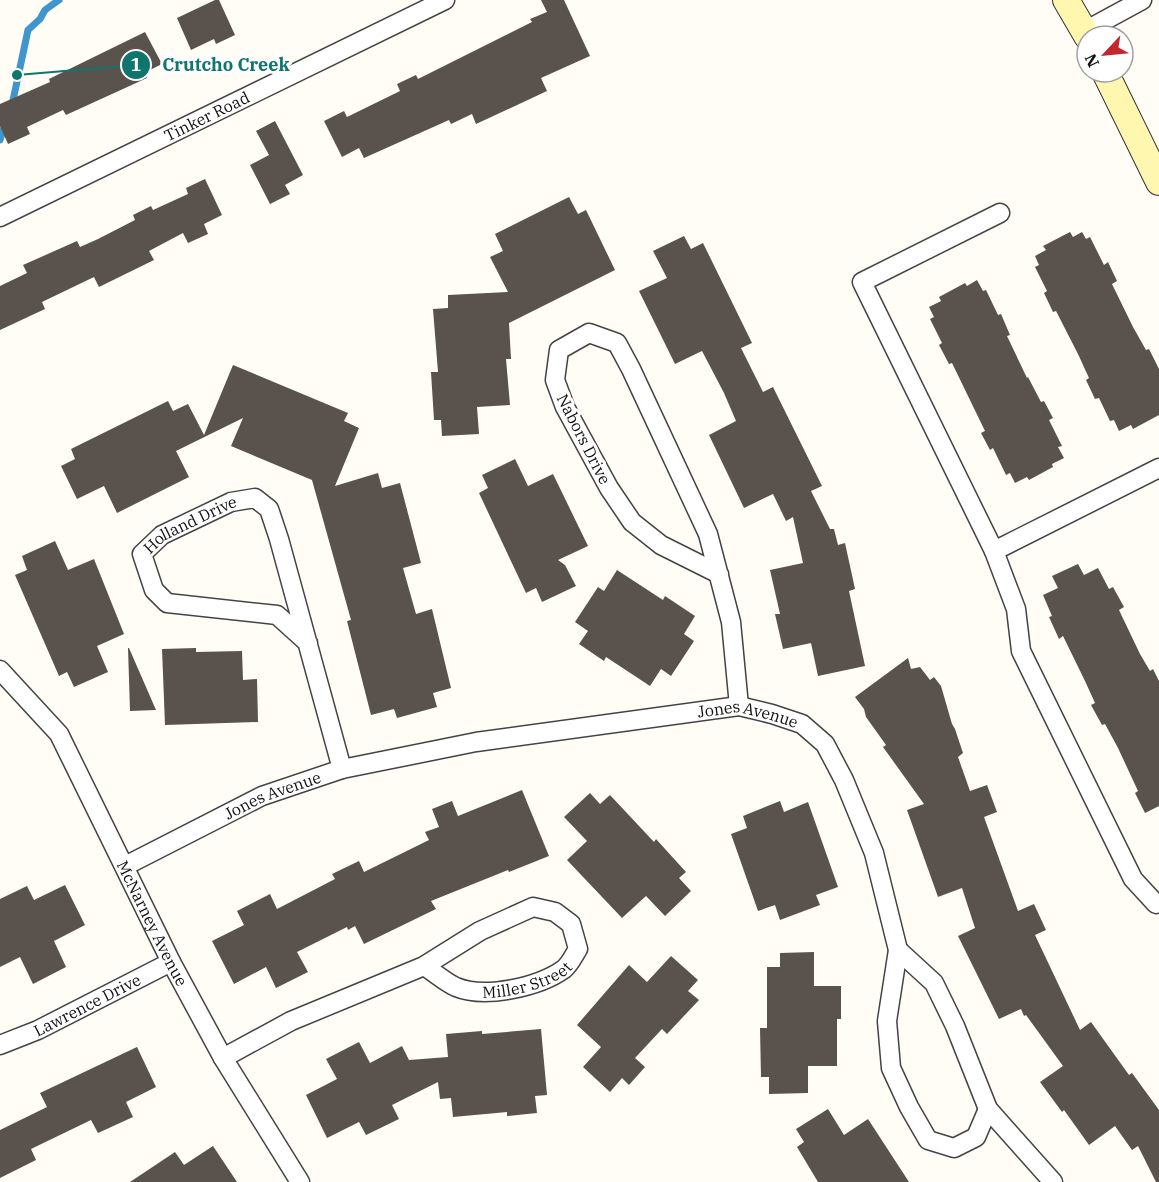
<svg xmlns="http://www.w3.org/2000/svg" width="1159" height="1182" font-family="'IBM Plex Serif',serif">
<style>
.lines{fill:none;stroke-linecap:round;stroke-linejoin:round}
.stream{stroke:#3f96cf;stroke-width:7}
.building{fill:#5a524d}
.street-casing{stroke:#444;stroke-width:21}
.secondary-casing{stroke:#333;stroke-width:28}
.street{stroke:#fff;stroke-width:18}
.secondary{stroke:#fff6b0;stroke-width:26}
.labels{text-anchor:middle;stroke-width:6;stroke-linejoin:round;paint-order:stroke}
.street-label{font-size:16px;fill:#111;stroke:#fff}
.leader{fill:none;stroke:#0f766e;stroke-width:2}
.callout-dot{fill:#0f766e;stroke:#fff;stroke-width:2}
.mark-label{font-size:18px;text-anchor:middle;font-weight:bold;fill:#fff}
.callout-label{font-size:18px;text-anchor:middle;font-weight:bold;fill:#0f766e;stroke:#fff;stroke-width:6;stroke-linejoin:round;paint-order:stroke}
</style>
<rect width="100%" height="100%" fill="#fffdf5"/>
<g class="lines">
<path class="stream" d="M12,105L28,30L40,19L45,10L59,0
M0,140L5,124"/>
</g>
<path class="building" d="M215,0H219L235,35L216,44L214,39L191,50L177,18Z
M541,0H564L590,56L541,78L547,91L476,124L472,114L451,124L449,120L364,158L359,148L342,157L324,121L344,111L347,117L400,91L397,84L416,75L418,79L532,22L530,19L547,12Z
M145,32L162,64L144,73L147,78L66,115L63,110L27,127L30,134L8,144L0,126V104L50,82L49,79Z
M275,121L303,175L285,185L290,194L270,204L250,165L269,155L256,131Z
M205,179L222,215L204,224L208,234L188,243L183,233L149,251L154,260L99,287L94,277L42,302L45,309L0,330V286L27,273L23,265L77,241L80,247L98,239L135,220L133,215L151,206L153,210L188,194L186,188Z
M569,197L578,214L586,210L615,270L509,323L511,359H506L510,405L477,407L479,434L442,436L441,420H434L431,372H438L433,309L448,308V295L508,292L490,257L503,251L495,234Z
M1070,232L1073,237L1082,232L1086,239L1090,237L1104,265L1108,262L1117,281L1112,284L1133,327L1146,350L1149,349L1159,369V415L1133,429L1131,425L1119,431L1114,420L1110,421L1099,398L1095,399L1086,380L1089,378L1078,354L1056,311L1053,312L1044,293L1047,291L1035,267L1039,265L1035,256L1046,250L1043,246Z
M684,236L691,249L703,243L752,343L741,348L763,392L773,387L822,486L811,491L830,529H834L838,545L845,543L855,589L849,591L865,666L818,676L811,643L783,649L775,614H780L770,570L803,563L793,517L786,521L773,494L744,508L709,435L736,421L724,393L702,351L675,364L639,291L667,278L653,251Z
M977,280L983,291L986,290L998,315L1001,314L1010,335L1007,336L1027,378L1028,377L1041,402L1044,401L1053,418L1049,420L1062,446L1058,447L1064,458L1052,464L1053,467L1029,480L1027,477L1015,483L1010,473L1006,475L993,448L990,450L981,433L985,431L952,363L949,364L939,345L942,343L930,319L934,317L929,307L941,301L939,297L965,283L967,286Z
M233,365L348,413L344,421L359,428L335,486L378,473L382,488L400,483L421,563L403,568L416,614L432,609L451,688L433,693L437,707L397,718L394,709L371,715L347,621L351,620L312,480L231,446L243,418L176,451L189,477L117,513L104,486L77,499L61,466L75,459L71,449L168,401L173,411L188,404L204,435Z
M515,459L528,486L553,474L588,546L558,560L565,565L576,586L542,602L536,588L526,593L479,493L488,488L482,475Z
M55,541L68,570L94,559L124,634L97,646L108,672L74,687L67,672L59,676L15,575L27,570L22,556Z
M1078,564L1084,575L1098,568L1109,589L1113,587L1124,607L1119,610L1140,654L1150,671L1153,669L1159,681V806L1145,813L1135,793L1138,791L1118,748L1105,724L1102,725L1091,705L1095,703L1085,681L1063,636L1059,639L1049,617L1052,616L1043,595L1058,588L1052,576Z
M617,570L663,600L665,596L695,616L684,634L694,641L671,676L661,669L650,686L606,657L604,661L579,644L588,631L575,622L598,587L604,591Z
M128,648H129L156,710L130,711Z
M196,648V652L242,651L243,680L257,679L258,722L165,725L162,649Z
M908,658L911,669L920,667L930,680L934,677L941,686L952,724L955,729L963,753L958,757L970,791L987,785L997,812L984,817L1018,911L1034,904L1046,930L1035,935L1080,1030L1091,1022L1129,1075L1132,1073L1159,1110V1182H1156L1138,1146L1132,1150L1115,1126L1089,1145L1064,1110L1062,1112L1040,1082L1063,1066L1026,1015L1024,1016L1021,1009L999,1019L958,936L975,928L962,888L938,897L907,810L924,804L883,747L886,745L866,717L864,709L855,697Z
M522,790L549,856L509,872L508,870L431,901L436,909L364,944L355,926L348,930L347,927L297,952L308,972L276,988L266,967L234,984L212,941L244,925L237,911L270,894L277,909L335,879L332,874L359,861L364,872L429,840L425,832L439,827L432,809L452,801L458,816Z
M590,793L600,804L610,795L654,842L656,839L686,872L679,878L691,891L665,916L646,896L622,918L567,860L587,841L564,817Z
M780,801L784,812L808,802L838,887L816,895L820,905L780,920L775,905L758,911L731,834L747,828L743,816Z
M65,885L85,925L54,941L66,967L33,984L20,957L0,967V899L27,886L34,900Z
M814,952V986H841V1019H837V1066H808V1093L769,1094V1077H761L760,1028H767V967H780V953Z
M671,956L698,980L688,991L699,1000L667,1034L662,1029L635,1058L645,1067L629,1085L622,1078L610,1092L583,1067L601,1047L577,1025L629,965L647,982Z
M541,1029L547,1095L535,1096L537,1113L507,1116V1112L453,1117L451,1098L440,1099L438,1082L392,1105L399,1119L366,1135L359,1122L327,1138L306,1095L337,1079L326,1059L359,1042L370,1063L402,1046L409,1060L448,1057L446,1034L482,1031V1034Z
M137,1047L156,1087L126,1102L133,1117L98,1133L91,1120L31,1149L36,1160L0,1178V1130L47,1107L40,1093Z
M828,1109L844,1135L868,1119L909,1182H818L797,1147L804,1142L796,1129Z
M213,1146L237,1182H130L175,1152L184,1165Z"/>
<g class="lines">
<g class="street-casing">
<g id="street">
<path d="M1085,31L1142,0"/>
<path d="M1000,213L862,282L994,551L1016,609L1021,651L1133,879L1156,904"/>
<path id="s1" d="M0,217L445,0"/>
<path d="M994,551L1159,468"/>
<path d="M719,574L661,545L632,522L609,488L565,407L555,380L559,350L589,333L617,343L631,369L708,534L731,622L739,706"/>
<path id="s2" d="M308,643L277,615L167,603L154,590L142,554L162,535L231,502L255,498L269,509L279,539L342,769"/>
<path id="s3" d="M0,670L59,734L171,962L223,1058L300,1182"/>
<path id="s4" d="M125,866L262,796L342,769L476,742L739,706L772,714L802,724L825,744L844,780L874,853L898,950L887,1021L891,1068L909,1107L928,1140L954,1148L976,1137L988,1109L1053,1182"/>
<path d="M898,950L934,983L955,1026L988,1109"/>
<path id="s5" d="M0,1045L38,1030L171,962"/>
<path id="s6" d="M223,1058L291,1021L424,966C434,972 445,982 456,987C485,999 539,987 564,969C570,964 574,955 578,949L571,924L555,912L533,907L480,931L424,966"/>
</g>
</g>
<g class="secondary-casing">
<path id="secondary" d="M1066,0L1087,36
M1105,72L1159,182"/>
</g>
<use href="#street" class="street"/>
<use href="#secondary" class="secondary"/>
</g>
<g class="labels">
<g class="street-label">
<text dy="6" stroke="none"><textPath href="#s1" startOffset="230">Tinker Road</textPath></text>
<text transform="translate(584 439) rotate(63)" y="6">Nabors Drive</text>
<text dy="6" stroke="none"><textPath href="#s2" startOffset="266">Holland Drive</textPath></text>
<text dy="6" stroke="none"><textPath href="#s4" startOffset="650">Jones Avenue</textPath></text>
<text dy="6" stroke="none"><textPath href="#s4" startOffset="164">Jones Avenue</textPath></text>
<text dy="6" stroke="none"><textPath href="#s3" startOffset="298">McNarney Avenue</textPath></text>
<text dy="6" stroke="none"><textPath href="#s6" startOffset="333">Miller Street</textPath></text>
<text dy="6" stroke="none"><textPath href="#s5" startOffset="96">Lawrence Drive</textPath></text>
</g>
</g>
<path class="leader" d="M17 75L136 65"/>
<g class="callout-dot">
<circle cx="17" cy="75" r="6"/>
<circle cx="136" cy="65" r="15"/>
</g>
<g class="mark-label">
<text x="136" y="71">1</text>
</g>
<g class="callout-label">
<text x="226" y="71">Crutcho Creek</text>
</g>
<g transform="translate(1105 54) rotate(244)"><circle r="28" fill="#ffffff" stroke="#a0a0a0" stroke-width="1.5"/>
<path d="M0-4.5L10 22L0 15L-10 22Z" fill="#c4262e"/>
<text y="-9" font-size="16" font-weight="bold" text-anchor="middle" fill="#111111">N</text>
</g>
</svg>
